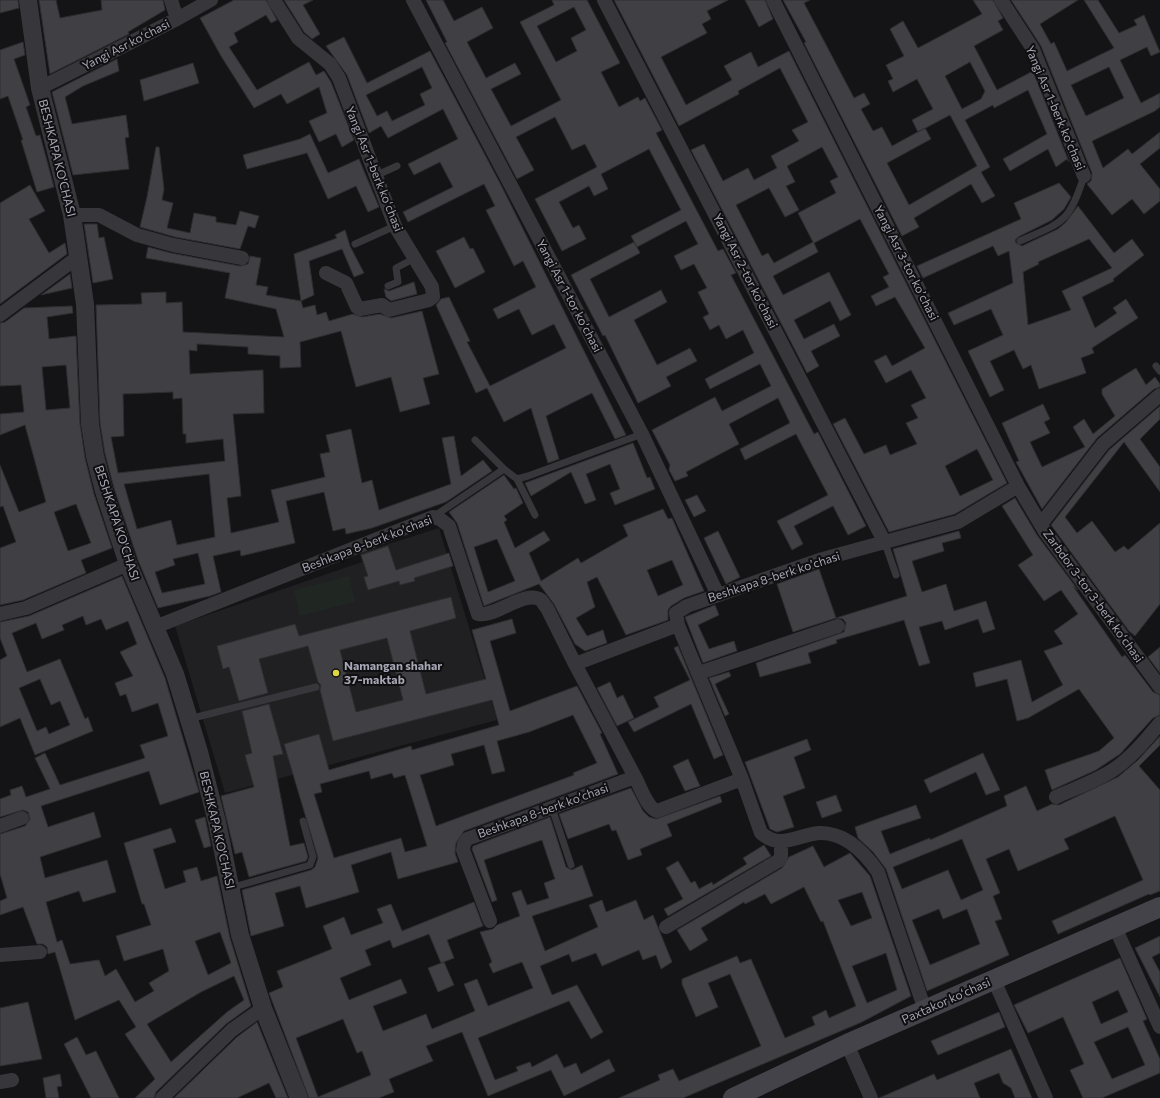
<svg xmlns="http://www.w3.org/2000/svg" width="1160" height="1098" font-family="Commissioner,sans-serif">
<style>
.built{fill:#201f21}
.grass{fill:#202723}
.building{fill:#404044;stroke:#2e2d30;fill-rule:evenodd}
.lines{fill:none;stroke-linecap:round;stroke-linejoin:round}
.service{stroke:#37373b;stroke-width:7}
.minor{stroke:#37373b;stroke-width:14}
.tertiary{stroke:#37373b;stroke-width:18}
.secondary{stroke:#434349;stroke-width:20}
.poi-dot{fill:#dfd741;stroke:#0f0e10;stroke-width:1.5}
.labels{text-anchor:middle;stroke-width:4;stroke-linejoin:round;paint-order:stroke}
.street-label{font-size:12px;fill:#a6a6b4;stroke:#0f0e10}
.poi-label{font-size:12px;font-weight:bold;fill:#a6a6b4;stroke:#0f0e10;text-anchor:start}
</style>
<rect width="100%" height="100%" fill="#141315"/>
<path class="built" d="M439,528L497,720L225,793L175,626L362,562L360,553Z"/>
<path class="grass" d="M349,576L355,602L300,616L294,590Z"/>
<path class="building" d="M0,0H18L19,8L0,13Z
M39,0H56L60,18L102,10L101,0H163L165,10L128,32L129,34L50,74Z
M234,0H266L277,20L271,23L266,15L234,33L238,42L229,47L257,90L309,62L316,75L324,71L331,82L354,140L342,147L336,134L319,142L309,121L327,113L319,87L287,104L281,94L254,108L221,56L200,18Z
M284,0H313L303,5L320,34L312,39L304,32Z
M426,0H443L454,21L482,7L493,28L467,42L486,78L515,63L521,74L491,89L511,126L561,100L520,22L554,5L552,0H587L620,63L601,72L619,107L638,97L640,101L645,98L662,130L656,133L718,251L723,249L736,273L731,275L814,434L818,432L866,526L848,535L833,506L794,526L803,544L792,550L777,521L828,495L796,434L745,460L740,449L790,423L778,398L729,424L739,444L686,472L688,476L675,481L669,470L670,465L652,430L715,397L722,411L771,386L760,364L710,389L705,379L754,353L743,330L726,339L719,325L710,330L703,317L709,314L698,292L707,288L694,264L681,270L674,256L698,244L686,221L637,247L631,236L681,210L671,191L649,149L601,174L608,189L594,196L589,186L559,202L573,228L579,225L586,239L562,251L535,199L597,167L585,144L572,150L555,117L516,137L534,170L517,179L445,43L447,42ZM574,7L586,30L571,38L577,51L556,62L537,26Z
M614,0H728L707,11L711,19L702,24L707,33L661,57L686,105L732,80L724,66L751,52L758,67L789,51L1007,483L955,514L889,532L833,424L845,418L864,454L886,445L890,455L917,444L906,423L918,418L911,405L926,398L911,370L886,383L874,361L886,355L892,366L925,348L895,297L876,306L871,296L889,287L883,277L889,274L860,219L814,243L818,252L773,276L783,295L829,272L851,315L840,321L830,301L794,320L804,339L834,324L840,336L811,351L819,366L807,373L691,150L704,144L723,181L748,168L754,180L777,168L771,156L799,141L792,130L808,122L780,68L738,91L739,94L679,126ZM822,147L838,177L830,181L836,193L798,213L813,242L774,263L768,253L762,256L736,205L769,188L785,217L799,210L786,186L795,182L787,166ZM977,449L993,480L960,496L945,466Z
M745,0H765L773,19L759,27Z
M783,0H810L804,3L854,98L864,93L870,104L861,109L873,131L882,127L892,146L925,128L931,139L887,163L909,205L977,166L950,115L918,132L912,120L933,109L917,79L893,92L888,81L893,79L886,65L904,56L890,29L903,21L918,48L982,14L973,0H993L1003,18L998,21L1003,30L974,46L997,90L1033,71L1069,162L1067,159L1056,167L1048,149L1010,171L1003,159L1047,134L1028,90L994,108L993,105L965,120L990,167L981,172L995,196L982,203L971,184L914,218L919,227L902,236L804,43L806,42ZM970,62L985,91L981,99L962,109L945,76Z
M1011,0H1078L1040,24L1051,44L1054,42L1067,71L1114,48L1084,0H1098L1119,33L1137,25L1134,20L1144,15L1160,52L1151,56L1147,47L1120,60L1141,103L1160,93V107L1155,111L1092,141L1103,168L1128,149L1132,154L1160,132V148L1140,164L1160,189V201L1144,214L1132,199L1112,215L1087,184L1091,181L1092,173L1041,46ZM1109,67L1124,98L1086,116L1071,85Z
M344,37L367,83L430,51L502,187L626,435L615,439L592,393L546,416L559,459L548,463L531,408L504,422L487,388L476,393L436,305L441,299L449,297L470,341L467,342L490,386L566,348L554,324L532,335L519,309L498,319L493,309L536,287L523,261L514,266L486,210L495,206L484,184L408,222L403,212L453,187L440,162L414,175L408,164L458,139L443,109L388,138L381,126L369,133L347,75L326,46ZM422,67L432,88L420,94L425,105L392,121L387,111L377,116L366,95Z
M23,42L25,55L14,59L30,105L26,107L36,136L40,135L54,187L37,192L21,140H23L8,96L0,99V50Z
M117,59L119,71L83,86L65,97L72,124L126,115L129,137L125,138L129,169L73,175L52,92Z
M193,63L199,83L144,101L140,80Z
M310,134L328,173L359,159L379,207L368,212L356,186L328,199L307,153L247,169L243,155L300,139Z
M156,147H159L164,189L162,200L173,203L167,228L190,233L194,213L216,217V222L236,225L240,211L259,216L255,228L248,226L240,249L175,237L140,227L147,197Z
M1059,183L1071,197L1064,209L1052,220L1018,237L1015,240L1016,243L1022,246L1058,229L1066,222L1078,206L1114,253L1132,239L1144,255L1113,279L1114,281L1082,297L1095,328L1117,313L1113,308L1126,299L1138,318L1092,348L1094,353L1081,358L1086,373L1039,389L1031,365L1023,369L1014,350L990,361L1004,390L990,397L968,351L1003,335L991,309L954,325L948,313L1013,283L1009,251L998,256L993,246L923,278L917,266L1021,219L1014,203ZM1089,239L1112,268L1062,291L1071,310L1028,325L1023,272L1039,264L1038,262Z
M30,185L45,211L29,219L49,253L65,243L67,254L0,304V203Z
M84,224H97L99,238L104,237L113,279L93,283Z
M345,230L350,246L364,273L354,277L342,249L309,261L314,295L301,301L294,254L337,238L335,235Z
M464,237L470,249L473,248L485,272L455,288L436,251Z
M634,242L640,253L590,279L609,317L661,290L667,302L634,320L657,365L690,348L697,361L666,377L671,386L638,403L605,335L603,336L571,275Z
M148,247L171,253L240,266L248,264L250,256L261,258L256,285L268,287L266,295L301,301L303,308L315,305L317,315L326,312L329,321L353,314L362,317L380,314L391,318L422,311L439,374L423,378L430,404L400,412L391,377L356,387L341,331L300,342L301,367L280,368V356L248,354V347L197,344V351L189,350L190,374L263,370L264,413L233,414L241,496L227,498L231,533L279,522L271,490L325,477L320,454L330,452L326,435L351,429L362,483L372,480L379,510L451,484L442,438L454,436L461,476L483,460L492,471L446,502L372,528L346,534L345,528L333,531L324,492L286,501L295,543L241,556L240,550L213,556L221,592L210,596L158,608L138,560L114,488L105,454L100,423L96,305L142,304L141,293L166,292V303L182,302L183,332L284,337L276,309L225,298L230,273L146,258ZM173,392V399L182,398L183,434H186V443L223,439L225,461L118,473L111,437L124,436L123,394ZM209,474L215,537L177,545L171,520L137,529L124,484ZM198,553L205,584L162,593L155,572L175,565L173,559Z
M70,274L72,288L41,295Z
M414,282L417,294L391,301L386,297L384,289L389,291Z
M72,306L73,313L47,317L49,339L76,336L80,424L85,458L94,494L112,548L81,560L86,573L23,600L0,605V548L16,542L3,506L0,507V465L19,512L46,502L25,425L0,435V414L24,412L21,385L0,386V323L5,322L24,308ZM66,365L70,408L46,410L42,367ZM76,504L91,543L68,551L54,512Z
M1136,368L1146,385L1155,377L1160,384V387L1154,389L1097,438L1042,509L1016,462L1019,461L1002,423L1043,404L1050,419L1044,422L1050,433L1030,442L1042,467L1085,447L1073,427L1084,419L1093,434L1115,416L1102,394V389Z
M1160,406V419L1140,439L1160,467V492L1124,442L1065,517L1077,533L1092,521L1115,552L1124,546L1128,550L1160,523V604L1135,636L1129,631L1051,525L1109,450Z
M633,443L647,478L650,477L655,489L615,505L610,493L620,489L610,464L586,474L596,500L585,504L571,472L531,496L525,483Z
M504,475L514,489L516,488L523,503L504,516L507,520L504,522L515,548L544,531L550,540L529,553L541,581L578,558L581,563L628,536L623,525L663,509L668,519L672,518L704,591L684,598L671,606L668,610V620L626,635L597,577L587,582L595,607L576,618L587,636L603,630L607,643L585,651L575,644L554,604L539,584L484,606L457,523L449,512ZM497,539L515,581L488,592L474,547ZM672,560L683,585L658,596L647,570Z
M697,495L706,511L694,517L685,500Z
M1015,498L1037,535L1078,590L1073,586L1122,657L1125,655L1153,692L1160,695V715L1153,718L1120,754L1096,770L1052,790L1045,770L1099,751L1114,738L1079,689L1028,718L1017,721L1007,679L976,687L973,673L1021,660L1032,702L1063,685L1044,651L1063,644L1054,631L1078,614L1061,590L1044,601L1018,565L1033,555L1002,506Z
M718,531L740,577L726,584L704,538Z
M959,531L961,538L942,543L944,551L912,561L922,592L946,584L954,611L986,601L995,629L983,633L978,619L945,630L942,621L919,627L930,663L919,666L904,620L836,640L837,643L808,653L811,663L760,677L756,663L844,632L846,623L843,619L836,618L907,596L893,549Z
M388,546L396,570L449,553L453,566L414,578L415,581L400,585L399,581L368,590L364,577L368,576L361,555Z
M819,569L836,618L793,632L777,584Z
M122,576L165,678L199,792L160,805L149,771L41,806L48,827L94,812L101,837L40,857L45,878L107,860L116,892L83,902L79,891L46,902L57,942L62,940L70,964L99,960L105,976L116,969L135,1002L154,991L149,983L169,971L163,949L124,961L116,936L151,925L144,904H142L124,843L171,828L176,842L153,849L165,889L186,882L183,871L197,867L201,881L217,876L230,938L251,1006L226,1024L156,1092L154,1098H135L155,1079L125,1034L136,1027L119,1000L75,1020L55,952L48,954L47,947L43,944H37L23,907L0,915V901L7,898L0,874V834L25,826L30,819L28,812L23,810L0,817V799L11,795L10,790L22,786L26,797L50,789L35,758L45,753L60,785L145,758L140,745L168,736L158,703L132,712L126,694L120,696L115,683L133,676L120,652L137,644L128,621L106,630L101,619L86,625L83,616L62,625L64,630L42,639L36,623L12,633L27,672L60,659L85,719L88,717L93,731L35,755L20,718L0,727V660L7,656L0,638V622L29,616ZM40,679L51,705L60,701L70,725L49,734L46,727L37,731L19,688ZM220,932L231,963L208,975L195,941ZM234,976L244,1000L227,1012L171,1062L147,1024L201,992Z
M451,597L456,618L410,631L426,694L486,679L472,630L512,619L516,633L490,641L510,711L577,686L602,733L600,734L618,774L464,831L456,843L455,853L458,862L398,879L391,852L351,865L359,892L306,908L300,886L275,893L284,926L251,936L242,890L311,870L315,867L318,858L284,744L319,734L329,770L411,746L412,750L499,725L492,700L333,741L320,690L321,685L318,682L308,646L259,659L268,693L239,701L229,667L223,669L217,646L295,624L299,636ZM387,638L403,700L356,712L340,650ZM573,715L597,763L573,773L574,775L436,826L420,775L454,765L451,754L484,745L492,774L505,771L497,741L529,732ZM369,771L371,779L392,773L394,778L405,775L427,846L405,852L401,838L334,858L314,794L322,792L320,784Z
M715,605L719,615L698,625L709,649L734,641L737,651L703,663L685,617Z
M678,646L723,755L714,759L691,704L634,732L628,722L659,707L654,697L690,680L674,648Z
M1160,647V673L1148,657Z
M729,672L731,676L715,684L729,714L725,716L709,678Z
M610,682L617,698L623,695L634,718L617,726L597,688Z
M269,704L283,754L273,756L290,846L304,843L308,857L306,861L249,877L242,852L235,854L221,796L254,787L245,755L252,753L242,711Z
M1160,736V745L1139,766L1160,790V891L1150,895L1149,894L1058,934L1052,921L1143,880L1115,816L1064,839L1069,849L1018,871L1009,849L986,859L1000,893L993,896L1002,919L995,921L1009,955L927,991L886,869L873,852L858,838L855,827L916,805L921,818L881,831L890,854L930,838V840L1007,806L1004,796L1026,786L1037,811L1052,804L1059,805L1118,777L1138,760ZM962,839L983,890L961,900L948,870L902,889L893,867ZM939,909L943,919L967,909L980,944L930,965L912,920Z
M807,739L811,750L794,757L805,788L783,796L794,827L777,832L770,829L745,762Z
M983,753L1000,790L986,795L976,772L930,793L924,780Z
M688,759L700,786L685,791L673,766Z
M631,788L643,811L649,817L656,819L720,796L722,802L667,824L672,836L640,849L642,855L628,860L616,830L612,831L609,824L568,839L559,814Z
M836,795L842,811L822,818L816,802Z
M205,817L211,846L204,848L195,820Z
M550,817L566,867L572,870L582,865L593,896L532,916L545,951L598,927L589,905L602,900L606,912L636,900L644,920L653,915L672,962L661,969L656,955L643,960L639,950L602,966L596,953L572,962L569,954L540,966L552,995L577,985L603,1032L591,1039L569,1001L478,1038L495,1080L518,1071L516,1067L530,1062L532,1067L557,1054L564,1068L576,1063L581,1074L609,1059L615,1071L564,1096L551,1070L488,1096L462,1032L426,1046L433,1061L389,1079L394,1092L379,1098H309L269,993L283,987L277,971L332,949L323,926L344,917L351,935L383,923L377,909L391,904L402,931L474,902L483,926L447,940L454,958L441,963L429,934L393,948L390,940L365,950L371,965L340,978L349,1000L401,979L407,993L373,1006L383,1031L426,1014L432,1029L475,1011L464,984L477,979L488,1006L533,988L522,962L493,973L489,964L492,962L480,932L493,929L497,925L520,916L512,893L521,890L527,905L549,898L544,883L555,879L542,840L484,860L497,900L492,902L472,849L473,846ZM343,1019L357,1053L362,1051L371,1075L318,1097L296,1038Z
M764,845L771,856L668,916L664,909L683,899L666,868L678,861L691,883L695,881L699,889L712,882L713,885L747,864L743,858Z
M813,846L824,867L850,853L870,876L911,996L862,1022L683,1098H619L660,1080L658,1075L673,1069L679,1081L761,1046L730,974L708,983L718,1007L696,1017L682,984V979L737,956L740,963L751,959L785,1038L815,1025L812,1017L826,1010L829,1018L856,1006L823,921L821,922L804,887L771,904L765,894L745,904L744,902L701,928L708,940L690,951L677,930L782,868L789,857ZM862,892L872,918L851,926L838,900ZM886,953L897,990L867,1003L852,966Z
M1160,936V953L1152,957L1160,972V997L1135,948Z
M1120,958L1147,1019L1143,1021L1160,1059V1073L1102,1098H1083L1070,1070L1084,1064L1063,1017L1028,1033L1014,1005ZM1118,990L1128,1012L1101,1024L1092,1002ZM1128,1027L1145,1065L1112,1079L1094,1042Z
M444,962L454,985L438,992L428,968Z
M28,1002L42,1059L0,1066V1008Z
M999,1012L1005,1027L938,1055L931,1041Z
M257,1022L288,1098H276L269,1083L237,1098H174L237,1037Z
M77,1037L86,1055L96,1051L119,1098H91L64,1044Z
M1011,1049L1032,1098H1015L1011,1088L1003,1083L999,1073L974,1083L980,1098H879L934,1074L937,1080Z
M60,1074L62,1086L57,1087L59,1098H46L43,1078Z"/>
<g class="lines">
<path class="service" d="M375,176L397,166
M1020,241C1063,222 1069,223 1084,176
M355,244L395,226
M388,286L398,282L396,268L415,258
M1156,366L1160,371
M475,440L504,469
M517,479L535,515
M433,517L504,469L517,479L528,476L642,434
M885,543L896,575
M189,719L316,687
M552,808L571,865
M230,888L310,865L313,857L303,821"/>
<path class="minor" d="M171,0L177,19
M274,0L298,38L330,64L339,78L395,226L432,287L433,297L429,300L389,310L382,305L360,309L357,307L346,283L326,273
M413,0L642,434L718,595
M604,0L885,543
M773,0L1018,486L1044,530L1160,687
M1001,0L1033,49L1084,176
M40,88L177,19L211,0
M72,215H99L137,235L173,245L242,258
M0,315L78,257
M1041,524L1103,444L1160,395
M0,614L26,608L128,564
M155,627L433,517L440,519L449,526L478,614C495,618 525,589 541,600C543,602 545,606 547,608L575,664
M699,673L838,626
M635,777C640,786 647,808 657,811L742,779
M1056,797C1076,788 1096,781 1113,770C1131,758 1146,740 1160,723
M0,826L22,818
M490,921L463,850L464,844L467,839L635,777L575,664L678,625
M666,927L778,861L781,857V842
M1115,927L1160,1027
M0,955L40,952
M994,980L1046,1098
M925,1010L878,872C865,853 845,832 819,833C797,835 781,850 761,833L742,779L678,625L676,613L687,606L819,560L958,522L1018,486
M847,1044L871,1098
M0,1082L12,1080
M162,1098L232,1030L263,1008"/>
<path class="tertiary" d="M28,0L40,88L72,215L85,304L90,424L95,456L104,491L128,564L175,674L199,752L217,822L240,935L263,1008L299,1098"/>
<path class="secondary" d="M733,1098L847,1044L1160,907"/>
</g>
<circle class="poi-dot" cx="336" cy="673" r="4"/>
<g class="labels">
<g class="street-label">
<text transform="translate(126 45) rotate(-27)" y="4">Yangi Asr koʻchasi</text>
<text transform="translate(1055 108) rotate(67)" y="4">Yangi Asr 1-berk koʻchasi</text>
<text transform="translate(57 158) rotate(76)" y="4">BESHKAPA KO'CHASI</text>
<text transform="translate(374 169) rotate(68)" y="4">Yangi Asr 1-berk koʻchasi</text>
<text transform="translate(906 263) rotate(63)" y="4">Yangi Asr 3-tor koʼchasi</text>
<text transform="translate(745 271) rotate(63)" y="4">Yangi Asr 2-tor koʼchasi</text>
<text transform="translate(569 296) rotate(62)" y="4">Yangi Asr 1-tor koʼchasi</text>
<text transform="translate(117 523) rotate(72)" y="4">BESHKAPA KO'CHASI</text>
<text transform="translate(367 544) rotate(-21)" y="4">Beshkapa 8-berk koʼchasi</text>
<text transform="translate(774 577) rotate(-18)" y="4">Beshkapa 8-berk koʼchasi</text>
<text transform="translate(1093 596) rotate(54)" y="4">Zarbdor 3-tor 3-berk koʻchasi</text>
<text transform="translate(543 811) rotate(-20)" y="4">Beshkapa 8-berk koʼchasi</text>
<text transform="translate(217 830) rotate(77)" y="4">BESHKAPA KO'CHASI</text>
<text transform="translate(946 1001) rotate(-24)" y="4">Paxtakor koʻchasi</text>
</g>
<g class="poi-label">
<text x="344" y="670">Namangan shahar<tspan x="344" dy="14">37-maktab</tspan></text>
</g>
</g>
</svg>
